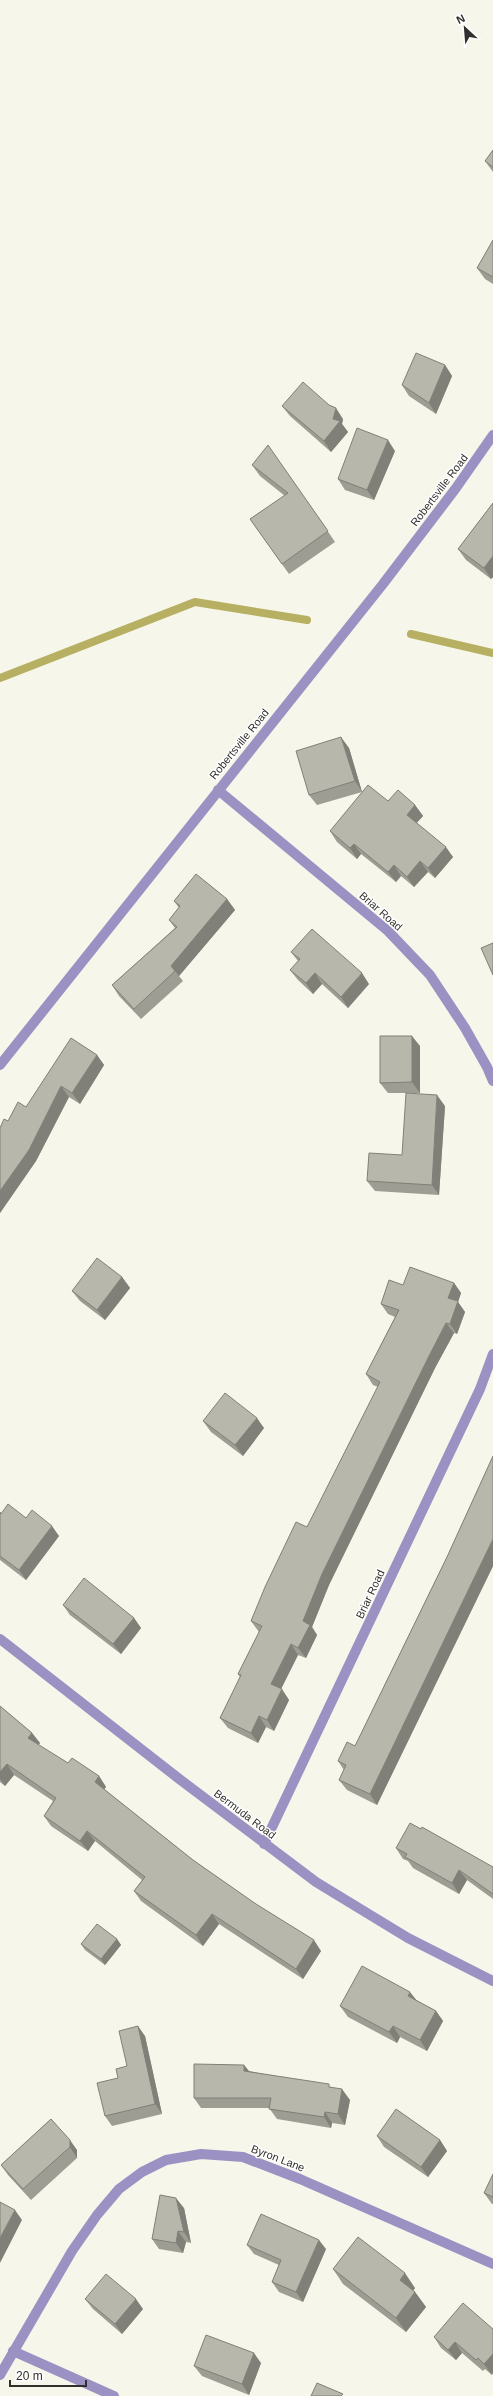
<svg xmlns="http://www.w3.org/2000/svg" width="493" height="2396" font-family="Arial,sans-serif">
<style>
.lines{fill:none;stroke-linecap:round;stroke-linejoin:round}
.stream{stroke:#b7b063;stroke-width:8}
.minor{stroke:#9b91c2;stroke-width:10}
.wall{fill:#9d9d94}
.shaded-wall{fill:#808078}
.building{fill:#b7b7ac;stroke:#808078}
.labels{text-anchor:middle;stroke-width:3;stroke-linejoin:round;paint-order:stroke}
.street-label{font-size:11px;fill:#31302c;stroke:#fff}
</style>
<rect width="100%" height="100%" fill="#f6f6ea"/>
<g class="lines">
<path class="stream" d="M411,634L493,653
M0,678L195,602L307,620"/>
<path class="minor" d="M218,790L388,931L430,975L465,1028L487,1067L493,1081
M0,1065L383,584L456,488L493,435
M0,1639L178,1778L316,1882L408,1938L493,1981
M264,1844L480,1389L493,1354
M13,2351L114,2396
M0,2375L72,2251L97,2215L119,2189L142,2172L166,2160L201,2154L243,2157L300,2179L493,2264"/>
</g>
<path class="wall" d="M493,150V172L485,161Z
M493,240V284L485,279L477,268Z
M445,365L452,376L436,414L409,396L402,385Z
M282,406L343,419L342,424L348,432L331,452L290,416Z
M395,451L374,500L345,490L338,479Z
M252,465L308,502L335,542L289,574L250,519L285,496L260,476Z
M493,503V577L491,579L466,560L458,549Z
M349,748L362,792L317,805L309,795Z
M388,801L415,805L423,816L417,823L453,857L435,878L428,872L414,887L401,876L396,882L361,854L357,859L337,842L330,831Z
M227,899L235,910L179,976L183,981L141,1019L119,996L112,985L175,928L169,920L179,908L174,901Z
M291,952L369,984L348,1008L322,984L313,994L298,980L290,970L298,961Z
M420,1046V1093H388L380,1083Z
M97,1055L104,1065L80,1104L69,1097L36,1161L0,1213V1128L26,1107Z
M445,1106L439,1195L375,1191L367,1181L402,1155Z
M122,1277L130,1288L105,1320L80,1301L72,1291Z
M454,1283L461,1293L458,1302L465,1312L457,1334L454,1333L435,1368L329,1585L312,1627L317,1635L306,1658L298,1655L281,1689L289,1700L274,1731L266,1727L258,1743L228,1728L220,1718L240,1677L238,1674L259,1632L251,1621L307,1527L378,1387L373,1385L366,1374L395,1317L388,1314L381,1304L403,1285Z
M203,1421L264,1428L243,1456L211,1432Z
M493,1456V1566L377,1805L347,1790L339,1780L344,1770L338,1761L355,1746L447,1557Z
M0,1512L1,1514L26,1518L59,1536L26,1580L0,1560Z
M63,1605L134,1618L141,1628L121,1654L70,1615Z
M0,1706L32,1733L40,1743L38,1745L68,1763L99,1776L106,1787L104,1789L193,1860L321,1951L303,1979L219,1924L203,1946L141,1901L134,1891L142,1880L95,1841L88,1851L51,1826L44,1816L53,1801L14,1775L5,1786L0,1782Z
M396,1848L493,1867V1899L467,1880L459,1894L413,1868L408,1861L403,1859Z
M117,1939L121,1945L105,1965L85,1950L81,1944Z
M416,2000L436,2011L443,2021L427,2051L400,2037L397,2043L348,2017L340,2006Z
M145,2036L162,2114L112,2126L105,2116L118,2078L127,2066Z
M244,2065L249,2071L331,2087L350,2100L345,2125L332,2123L331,2128L277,2119L269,2108H201L194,2098Z
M51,2119L77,2150V2158L31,2200L8,2175L1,2165Z
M377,2136L440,2140L447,2151L428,2177L384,2147Z
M493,2174V2204H492L484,2193Z
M184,2208L191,2243L186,2242L183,2253L159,2249L152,2239Z
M247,2245L326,2249L303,2302L279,2292L272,2282L279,2265L254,2254Z
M333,2269L415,2288L413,2291L415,2292L426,2307L406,2332L343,2284Z
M85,2299L143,2309L122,2334L93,2309Z
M493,2329L492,2375L485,2369L483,2371L462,2353L456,2360L441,2348L434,2337Z
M261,2363L249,2395L202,2376L194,2366Z"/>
<path class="shaded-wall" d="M445,365L452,376L436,414L429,403Z
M336,408L343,419L342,424L348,432L331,452L324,441L333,419Z
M388,440L395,451L374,500L367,490Z
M493,556V577L491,579L484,568Z
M341,737L349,748L362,792L355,781Z
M415,805L423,816L414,825L407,815Z
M354,844L361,854L357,859L350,848Z
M446,847L453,857L435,878L428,868Z
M420,861L428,872L414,887L407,877Z
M394,865L401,876L396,882L388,872Z
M227,899L235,910L179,976L171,966Z
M315,973L322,984L313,994L306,983Z
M362,973L369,984L348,1008L341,997Z
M412,1036L420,1046V1093L412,1082Z
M97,1055L104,1065L80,1104L72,1093Z
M61,1086L69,1097L36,1161L0,1213V1191Z
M437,1095L445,1106L439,1195L432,1185Z
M122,1277L130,1288L105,1320L97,1310Z
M454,1283L461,1293L458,1302L465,1312L457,1334L450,1324L448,1298Z
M446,1323L454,1333L435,1368L329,1585L312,1627L317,1635L306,1658L298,1648L303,1621L322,1574L428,1358Z
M257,1418L264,1428L243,1456L235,1445Z
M52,1526L59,1536L26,1580L19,1570Z
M493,1539V1566L377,1805L370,1794Z
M134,1618L141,1628L121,1654L113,1644Z
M291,1644L298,1655L278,1695L271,1684Z
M282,1689L289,1700L274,1731L267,1720Z
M259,1716L266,1727L258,1743L251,1733Z
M32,1733L40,1743L35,1749L28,1738Z
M7,1764L14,1775L5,1786L0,1779V1772Z
M99,1776L106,1787L102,1792L95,1782Z
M87,1831L95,1841L88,1851L80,1841Z
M459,1870L467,1880L459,1894L452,1883Z
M212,1914L219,1924L203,1946L196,1935Z
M117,1939L121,1945L105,1965L101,1959Z
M314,1940L321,1951L303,1979L296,1969Z
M410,1992L418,2002L408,1996Z
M436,2011L443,2021L427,2051L420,2040Z
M138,2026L145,2036L162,2114L155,2104Z
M393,2026L400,2037L397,2043L389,2032Z
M244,2065L252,2075L244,2071Z
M342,2089L350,2100L345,2125L338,2114Z
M325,2112L332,2123L331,2128L324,2117Z
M70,2140L77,2150V2158L70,2147Z
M440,2140L447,2151L428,2177L421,2167Z
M176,2198L184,2208L191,2243L184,2232Z
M15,2210L22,2220L0,2263V2238Z
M178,2231L186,2242L183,2253L176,2243Z
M319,2240L326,2249L303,2302L296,2292Z
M405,2273L415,2288L410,2295L400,2280Z
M415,2292L426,2307L406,2332L396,2318Z
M136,2299L143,2309L122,2334L115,2324Z
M455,2342L462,2353L456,2360L448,2350Z
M254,2353L261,2363L249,2395L242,2384Z
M493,2354V2373L492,2375L484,2364Z"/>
<path class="building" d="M493,150V167L485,161Z
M493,240V277L477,268Z
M416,353L445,365L429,403L402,385Z
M303,382L329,405L336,408L333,419L340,421L324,441L282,406Z
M357,428L388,440L367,490L338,479Z
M268,445L328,531L282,564L250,519L288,493L252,465Z
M493,503V556L484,568L458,549Z
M341,737L355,781L309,795L296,751Z
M368,785L388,801L398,790L415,805L407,815L446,847L428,868L420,861L407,877L394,865L388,872L354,844L350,848L330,831Z
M196,874L227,899L171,966L175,971L134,1009L112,985L177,927L169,920L180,906L174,901Z
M312,929L362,973L341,997L315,973L306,983L290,970L300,959L291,952Z
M493,943V975L481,948Z
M380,1036H412V1082L380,1083Z
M71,1038L97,1055L72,1093L61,1086L29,1150L0,1191V1128L4,1119L8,1121L18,1102L26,1107Z
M406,1093L437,1095L432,1185L367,1181L369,1153L402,1155Z
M97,1258L122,1277L97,1310L72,1291Z
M410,1267L454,1283L448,1298L458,1301L450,1324L446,1323L428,1358L322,1574L303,1621L310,1625L298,1648L291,1644L271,1684L282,1689L267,1720L259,1716L251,1733L220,1718L241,1675L238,1674L262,1626L251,1621L265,1587L296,1522L307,1527L380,1382L366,1374L399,1310L381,1304L389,1280L403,1285Z
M225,1393L257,1418L235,1445L203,1421Z
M493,1456V1539L370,1794L339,1780L346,1765L338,1761L347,1742L355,1746L447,1557Z
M8,1504L26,1518L32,1510L52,1526L19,1570L0,1556V1512L1,1514Z
M84,1578L134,1618L113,1644L63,1605Z
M0,1706L32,1733L28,1738L68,1763L72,1758L99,1776L95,1782L193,1860L256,1904L314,1940L296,1969L212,1914L196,1935L134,1891L145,1877L87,1831L80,1841L44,1816L56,1798L7,1764L0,1772Z
M410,1823L421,1829L422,1827L493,1867V1894L459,1870L452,1883L405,1857L407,1854L396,1848Z
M97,1924L117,1939L101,1959L81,1944Z
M362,1966L410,1992L408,1996L436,2011L420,2040L393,2026L389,2032L340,2006Z
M138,2026L155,2104L105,2116L97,2083L118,2078L116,2069L127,2066L119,2031Z
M194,2064L244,2065V2071L329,2084V2087L342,2089L338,2114L325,2112L324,2117L269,2109L271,2098H194Z
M396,2109L440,2140L421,2167L377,2136Z
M51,2119L70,2140V2147L23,2189L1,2165Z
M493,2174V2197L484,2193Z
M160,2195L176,2198L184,2232L178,2231L176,2243L152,2239Z
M0,2202L15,2210L0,2238Z
M261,2214L319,2240L296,2292L272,2282L281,2260L247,2245Z
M358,2237L405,2273L400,2280L415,2292L396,2318L333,2269Z
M106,2274L136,2299L115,2324L85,2299Z
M463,2303L493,2329V2354L484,2364L478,2358L476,2360L455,2342L448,2350L434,2337Z
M206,2335L254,2353L242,2384L194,2366Z
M317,2383L343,2394L341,2396H311Z"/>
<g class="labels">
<g class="street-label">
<text transform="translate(439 490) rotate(-53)" y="4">Robertsville Road</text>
<text transform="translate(239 744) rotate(-51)" y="4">Robertsville Road</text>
<text transform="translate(381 911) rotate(41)" y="4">Briar Road</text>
<text transform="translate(370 1594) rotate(-65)" y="4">Briar Road</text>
<text transform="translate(245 1814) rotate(37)" y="4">Bermuda Road</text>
<text transform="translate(278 2158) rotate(21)" y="4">Byron Lane</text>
</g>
</g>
<g transform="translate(465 28) rotate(334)" stroke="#ffffff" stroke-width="3" paint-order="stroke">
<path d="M0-3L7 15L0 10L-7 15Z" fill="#31302c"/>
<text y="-6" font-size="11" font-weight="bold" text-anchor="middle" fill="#31302c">N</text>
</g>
<path d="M10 2380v6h76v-6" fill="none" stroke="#31302c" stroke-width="2"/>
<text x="16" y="2380" font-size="12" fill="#31302c" stroke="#ffffff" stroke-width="3" paint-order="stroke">20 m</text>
</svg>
